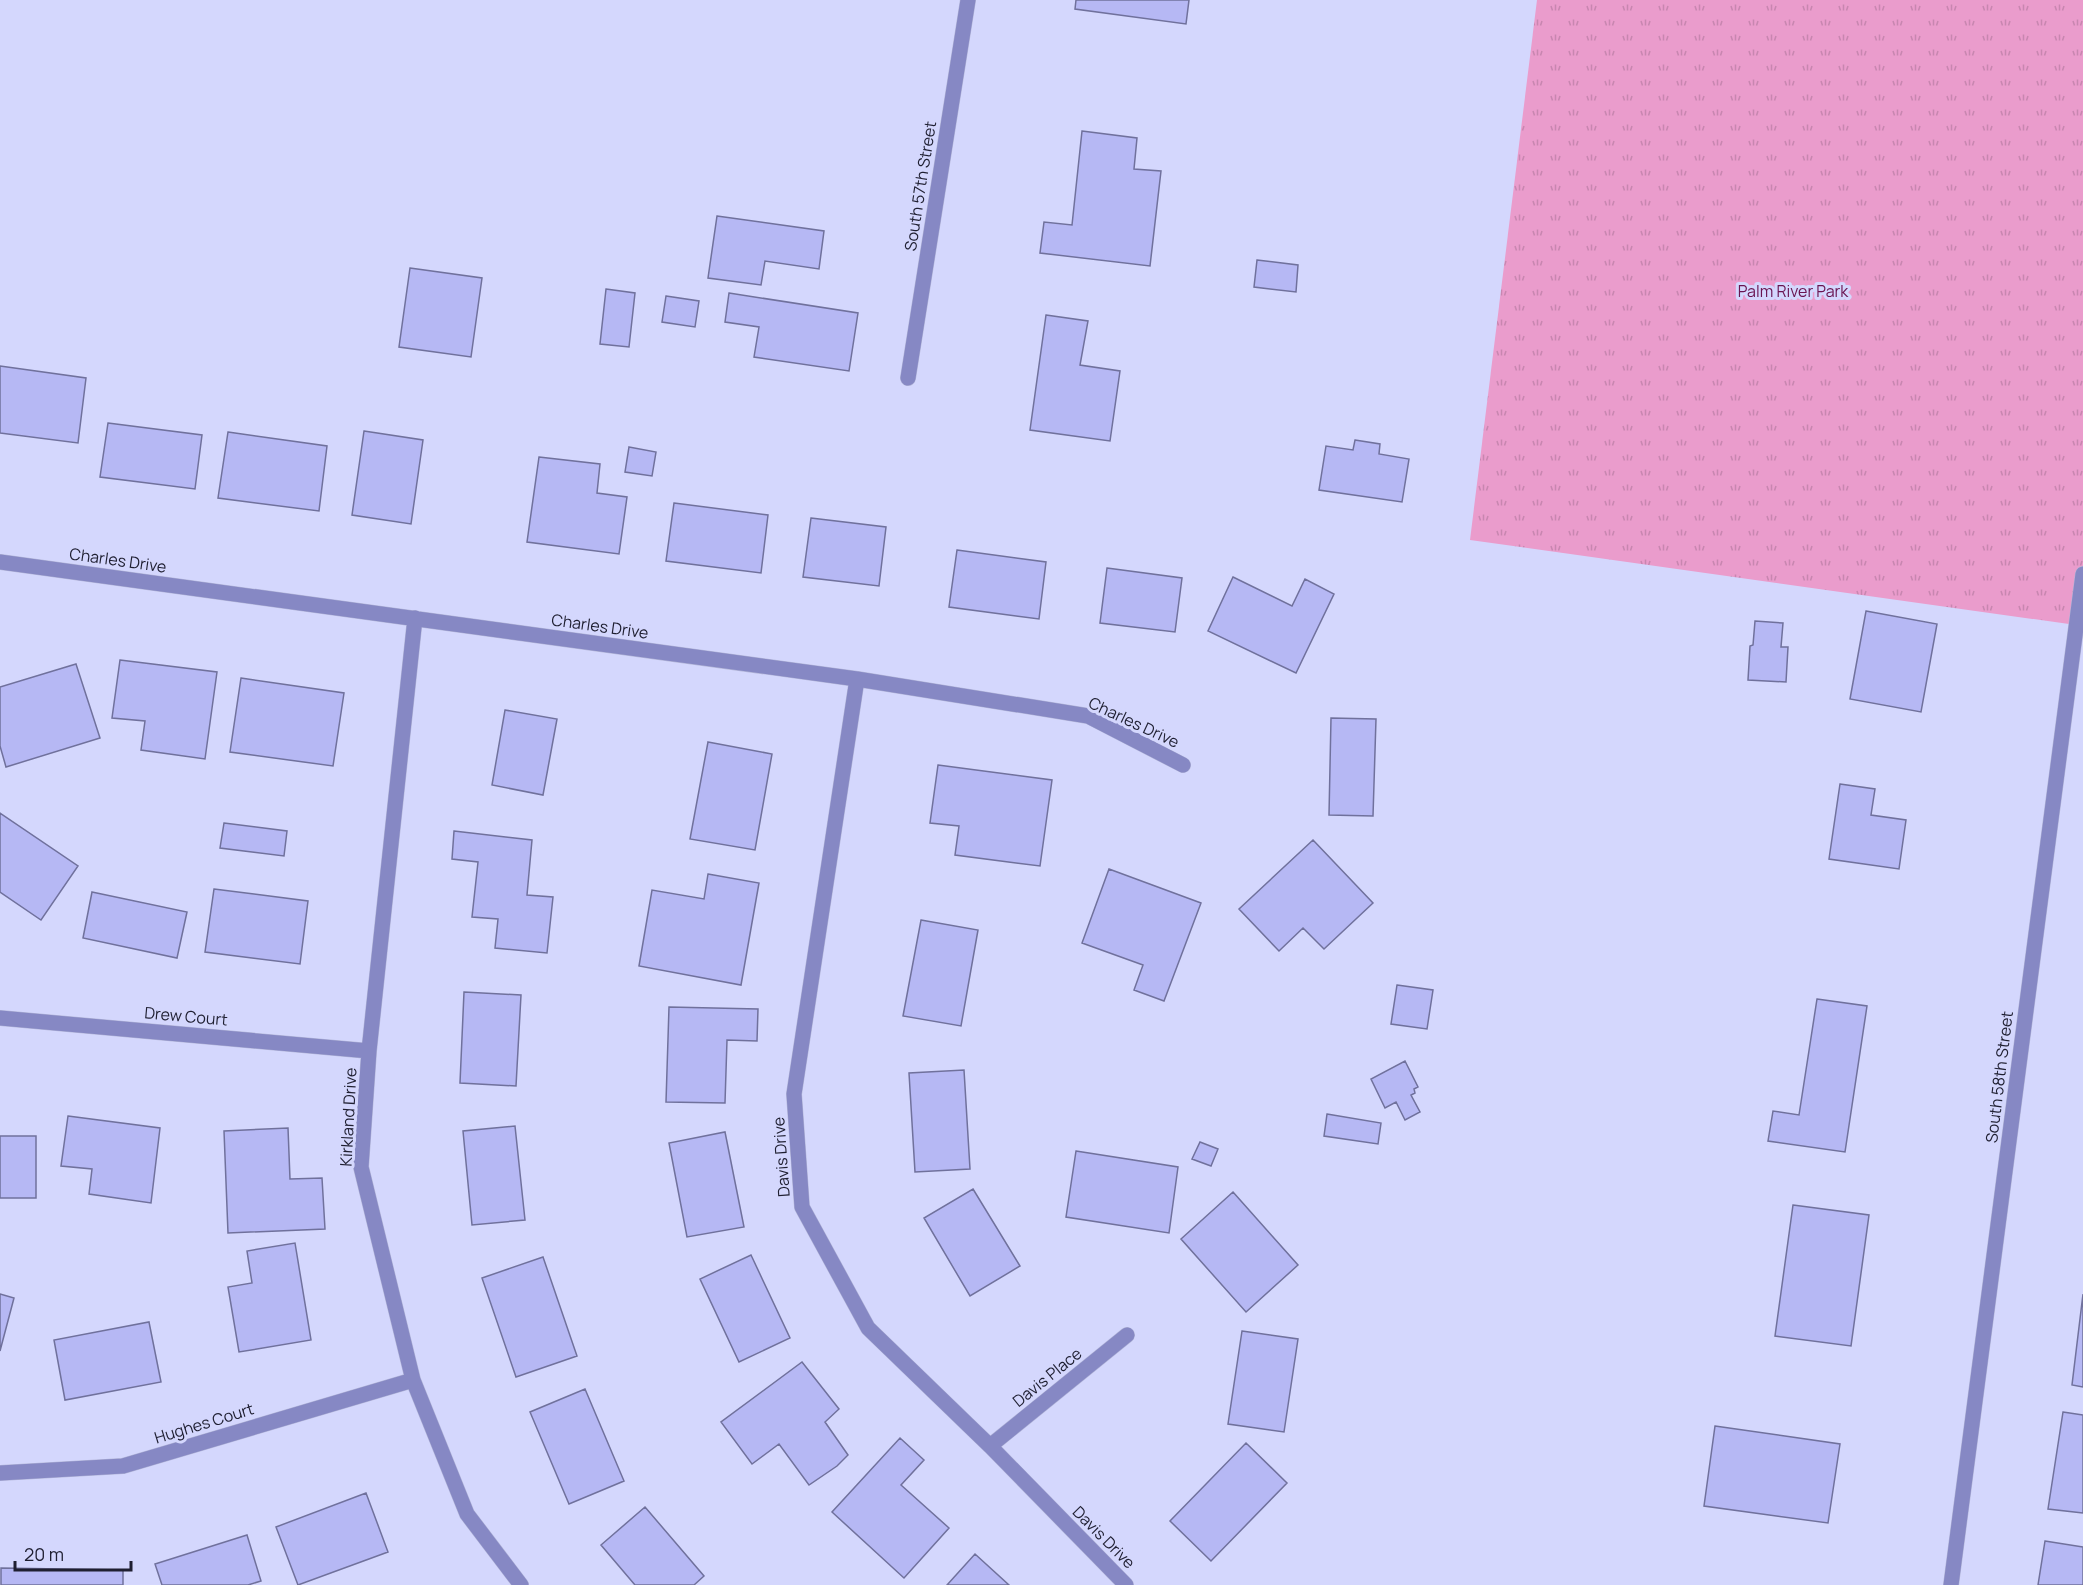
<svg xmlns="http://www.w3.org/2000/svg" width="2083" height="1585" font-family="Manrope,sans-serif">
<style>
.grass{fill:url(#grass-tufts)}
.building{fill:#b6b8f4;stroke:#70719c;stroke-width:1.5}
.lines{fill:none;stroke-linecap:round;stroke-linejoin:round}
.minor-casing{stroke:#b3b6d8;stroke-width:16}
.minor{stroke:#8688c4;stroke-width:15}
.labels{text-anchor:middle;stroke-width:6;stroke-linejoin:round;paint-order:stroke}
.street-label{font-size:16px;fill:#1f1f31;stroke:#d4d7fd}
.park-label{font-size:16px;fill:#6a1451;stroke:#d4d7fd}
</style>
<defs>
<pattern id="grass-tufts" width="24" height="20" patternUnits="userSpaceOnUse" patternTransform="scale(1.5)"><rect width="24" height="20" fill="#ea9ccc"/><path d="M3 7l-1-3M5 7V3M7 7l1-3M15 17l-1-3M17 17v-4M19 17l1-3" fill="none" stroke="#c886b0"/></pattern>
</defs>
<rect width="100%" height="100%" fill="#d4d7fd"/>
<path class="grass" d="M1537,0H2083V626L1470,540Z"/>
<path class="building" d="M1076,0H1189L1186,24L1075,9Z
M1082,131L1137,138L1134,169L1161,171L1150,266L1040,253L1044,222L1072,225Z
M717,216L824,231L819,269L765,261L761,285L708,278Z
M1257,260L1298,265L1296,292L1254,287Z
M410,268L482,278L471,357L399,347Z
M606,289L635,293L629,347L600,344Z
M729,293L858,313L849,371L754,357L759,327L725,322Z
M666,296L699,301L695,327L662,322Z
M1046,315L1088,321L1080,365L1120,371L1110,441L1030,430Z
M0,366L86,378L78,443L0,433Z
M108,423L202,435L195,489L100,477Z
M364,431L423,440L411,524L352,515Z
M228,432L327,446L319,511L218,498Z
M1355,440L1380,444L1379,454L1409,459L1402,502L1319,490L1326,446L1353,450Z
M629,447L656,452L652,476L625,472Z
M539,457L600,464L597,493L627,497L619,554L527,542Z
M674,503L768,515L761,573L666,561Z
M811,518L886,527L879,586L803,577Z
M957,550L1046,562L1039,619L949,607Z
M1107,568L1182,578L1175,632L1100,623Z
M1233,577L1292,606L1305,579L1334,594L1296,673L1208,631Z
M1866,611L1937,624L1921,712L1850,699Z
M1755,621L1783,623L1781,647H1788L1786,682L1748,680L1750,646L1753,645Z
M120,660L217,672L205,759L141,750L145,721L112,718Z
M76,664L100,738L6,767L0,746V687Z
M241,678L344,693L333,766L230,752Z
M505,710L557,719L543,795L492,785Z
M1331,718L1376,719L1373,816L1329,815Z
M708,742L772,754L755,850L690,839Z
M938,765L1052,780L1040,866L955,855L959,826L930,823Z
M1840,784L1875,789L1871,815L1906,820L1899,869L1829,859Z
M0,813L78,866L41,920L0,892Z
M224,823L287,831L284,856L220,848Z
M454,831L532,840L527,895L553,897L547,953L495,948L498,919L472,917L478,862L452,859Z
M1313,840L1373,903L1324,949L1303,928L1279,951L1239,909Z
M1109,869L1201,903L1164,1001L1134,990L1143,965L1082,943Z
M708,874L759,883L741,985L639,966L652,890L704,899Z
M214,889L308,901L300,964L205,952Z
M92,892L187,912L177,958L83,938Z
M921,920L978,930L961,1026L903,1016Z
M1397,985L1433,990L1427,1029L1391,1024Z
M464,992L521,995L516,1086L460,1083Z
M1817,999L1867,1006L1845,1152L1768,1141L1773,1111L1799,1115Z
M669,1007L758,1009L757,1041L727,1040L725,1103L666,1102Z
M1405,1061L1418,1087L1414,1089L1415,1093L1411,1095L1420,1112L1405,1120L1396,1102L1385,1108L1371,1079Z
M964,1070L970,1169L915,1172L909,1073Z
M1327,1114L1381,1123L1378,1144L1324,1136Z
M68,1116L160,1128L151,1203L89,1194L92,1169L61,1166Z
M515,1126L525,1220L472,1225L463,1131Z
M288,1128L290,1179L322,1178L325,1229L228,1233L224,1131Z
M725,1132L744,1227L687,1237L669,1143Z
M0,1136H36V1198H0Z
M1200,1142L1218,1149L1211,1166L1192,1159Z
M1076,1151L1178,1167L1169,1233L1066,1217Z
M973,1189L1020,1266L970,1296L924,1218Z
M1233,1192L1298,1265L1246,1312L1181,1239Z
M1793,1205L1869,1215L1851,1346L1775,1336Z
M295,1243L311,1340L239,1352L228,1287L252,1283L247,1251Z
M751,1255L790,1338L739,1362L700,1279Z
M543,1257L577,1356L516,1377L482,1278Z
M0,1294L14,1298L0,1351Z
M2083,1294V1387L2072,1385Z
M149,1322L161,1382L65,1400L54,1340Z
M1242,1331L1298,1339L1284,1432L1228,1424Z
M802,1362L839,1409L825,1422L848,1455L837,1466L809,1485L779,1444L752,1464L721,1422Z
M585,1389L624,1481L569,1504L530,1412Z
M2063,1412L2083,1415V1513L2048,1509Z
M1715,1426L1840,1444L1828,1523L1704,1506Z
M900,1438L924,1460L901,1485L949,1528L904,1578L832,1512Z
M1246,1443L1287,1483L1211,1561L1170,1521Z
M366,1493L388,1552L298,1585L276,1527Z
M645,1507L704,1576L694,1585H635L601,1545Z
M247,1535L261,1581L248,1585H162L155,1564Z
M2045,1541L2083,1547V1585H2038Z
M975,1554L1009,1585H947Z
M1,1568L123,1570V1585H1Z"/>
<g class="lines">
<g class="minor-casing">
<path id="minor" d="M908,378L968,0
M0,562L857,679L1088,716L1183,765
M415,618L369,1051L361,1167L413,1380L467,1514L521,1585
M857,679L794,1094L802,1207L868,1328L990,1446L1126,1585
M0,1018L369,1051
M990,1446L1127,1335
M0,1473L123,1466L413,1380
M1951,1585L2083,574"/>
</g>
<use href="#minor" class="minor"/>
</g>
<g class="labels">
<g class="street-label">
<text transform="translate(920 186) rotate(-81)" y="6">South 57th Street</text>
<text transform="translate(118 560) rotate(8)" y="6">Charles Drive</text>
<text transform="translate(600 626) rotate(8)" y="6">Charles Drive</text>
<text transform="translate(1134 722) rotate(25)" y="6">Charles Drive</text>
<text transform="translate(186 1016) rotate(5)" y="6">Drew Court</text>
<text transform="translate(1999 1077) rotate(-83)" y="6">South 58th Street</text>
<text transform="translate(348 1117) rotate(-87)" y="6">Kirkland Drive</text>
<text transform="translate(781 1157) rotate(-94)" y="6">Davis Drive</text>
<text transform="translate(1047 1377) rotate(-39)" y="6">Davis Place</text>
<text transform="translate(204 1423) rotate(-17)" y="6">Hughes Court</text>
<text transform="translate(1104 1537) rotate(45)" y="6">Davis Drive</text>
</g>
<g class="park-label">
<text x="1793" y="297">Palm River Park</text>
</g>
</g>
<path d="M15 1561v9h116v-9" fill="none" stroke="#1f1f31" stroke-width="3"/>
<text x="24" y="1561" font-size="18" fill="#1f1f31" stroke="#d4d7fd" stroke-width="4.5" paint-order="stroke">20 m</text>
</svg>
